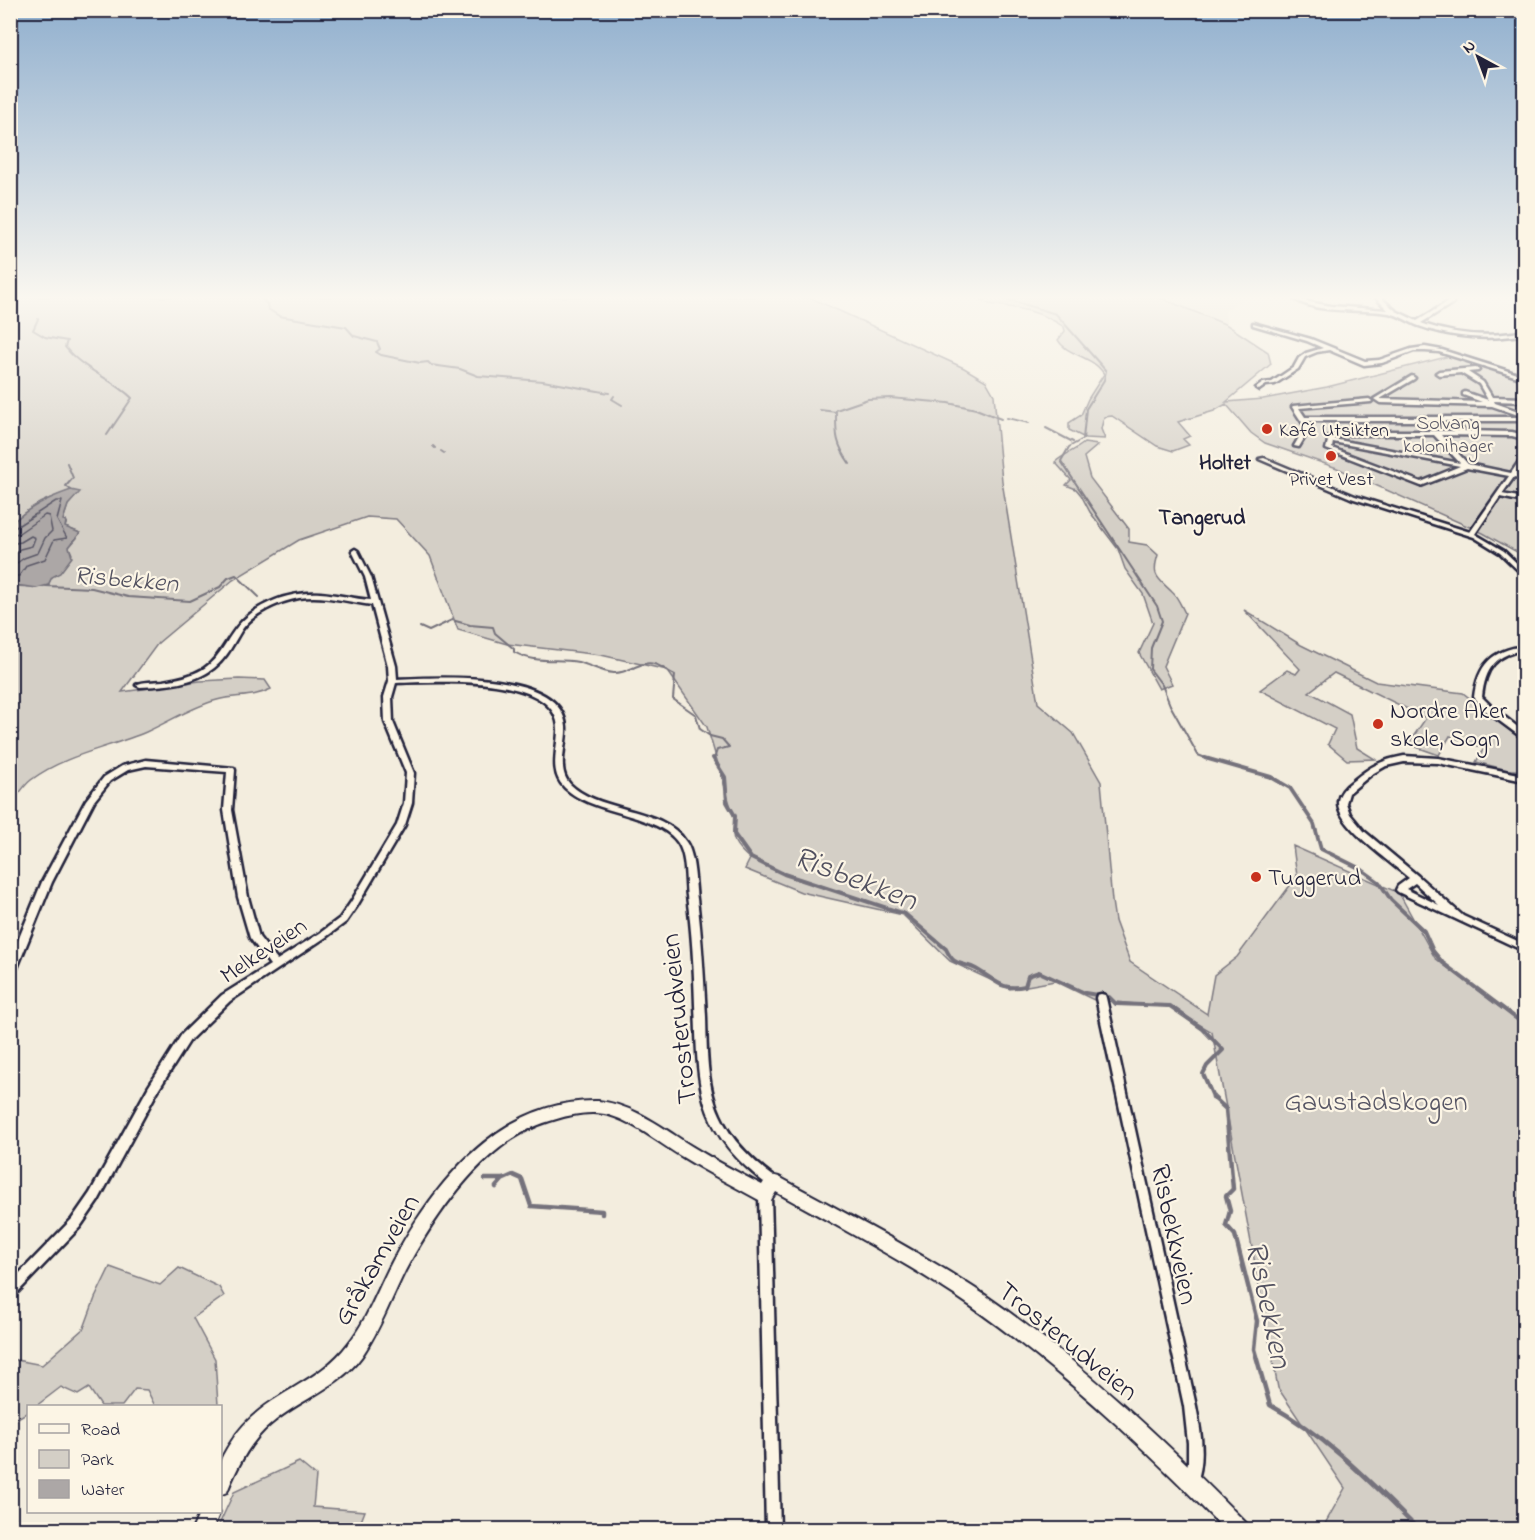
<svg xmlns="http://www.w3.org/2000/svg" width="1535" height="1540" font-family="'Indie Flower',sans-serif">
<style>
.built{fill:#e3ded2}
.green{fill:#d4cfc6;stroke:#7b7880;stroke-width:1.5}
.water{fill:#aca7a6;stroke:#75727b;stroke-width:1.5}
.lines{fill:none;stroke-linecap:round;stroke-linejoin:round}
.shore{stroke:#595766;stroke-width:1.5}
.stream-far2{stroke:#75727b;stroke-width:2}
.stream-far1{stroke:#75727b;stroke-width:4}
.stream{stroke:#75727b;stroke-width:4.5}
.street-casing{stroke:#22223b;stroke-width:5}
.secondary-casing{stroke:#22223b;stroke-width:4}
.street{fill:#fcf5e5;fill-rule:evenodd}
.secondary{fill:#fcf5e5;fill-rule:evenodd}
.poi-dot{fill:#c8321e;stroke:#fcf5e5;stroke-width:2}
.labels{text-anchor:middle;stroke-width:4.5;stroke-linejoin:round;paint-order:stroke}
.far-park-label{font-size:20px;fill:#575665;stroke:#fcf5e5}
.far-poi-label{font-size:20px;fill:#22223b;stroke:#fcf5e5;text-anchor:start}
.far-neighbourhood-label{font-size:22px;font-weight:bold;fill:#22223b;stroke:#fcf5e5}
.poi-label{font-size:24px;fill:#22223b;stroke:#fcf5e5;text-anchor:start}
.street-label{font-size:24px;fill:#22223b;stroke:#fcf5e5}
.water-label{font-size:26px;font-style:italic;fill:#525160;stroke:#fcf5e5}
.near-street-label{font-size:28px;fill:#22223b;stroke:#fcf5e5}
.near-park-label{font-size:28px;fill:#575665;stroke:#fcf5e5}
.near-water-label{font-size:32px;font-style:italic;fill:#525160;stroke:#fcf5e5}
</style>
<rect width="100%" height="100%" fill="#f3edde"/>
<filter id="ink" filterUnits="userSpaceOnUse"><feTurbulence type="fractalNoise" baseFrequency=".0167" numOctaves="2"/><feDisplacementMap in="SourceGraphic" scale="12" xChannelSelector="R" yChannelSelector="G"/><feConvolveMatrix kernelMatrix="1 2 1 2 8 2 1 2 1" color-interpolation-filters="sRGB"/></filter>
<g filter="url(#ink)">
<path class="built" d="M1158,297H1243L1225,312L1227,325Z"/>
<path class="green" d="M11,297H809L964,368L986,381L994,395L1002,481L1038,703L1073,733L1101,782L1112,901L1115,921L1130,962L1207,1014L1214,975L1237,957L1297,876L1293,846L1399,893L1435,958L1524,1026V1529H1322L1345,1488L1278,1388L1212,1032L1170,1007L1094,1000L1055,981L1010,989L950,961L903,915L801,892L745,869L750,859C736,847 729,839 735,821L707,727L667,670L601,655L507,644L458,630L430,556L396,519L367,517L299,540L233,580L158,643L122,692L200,681L239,679L265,680L271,689C253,698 235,695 217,700C192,707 170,721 146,732C108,748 64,755 31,780C23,786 17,797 11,805V582H18L16,586L34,587L48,585L52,577L72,554L69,547L77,538L78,532L65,527L67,522L63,520L68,505L79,492C53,493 30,506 11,524Z
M992,297H1158L1227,325L1268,352L1271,364L1226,402L1263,399L1327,387L1450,356L1524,379V556L1483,533L1337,468L1265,443L1251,433L1226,404L1214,411L1178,422L1190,436L1183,439L1189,445L1173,451L1157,446L1112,416L1104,417L1101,429L1105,439L1085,438L1069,430V423L1081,415L1088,399L1104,374C1092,355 1067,356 1058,340L1065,331L1064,327C1039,310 1018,308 989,304L982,300Z
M1084,443L1098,445L1084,457L1090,478L1129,529V542L1147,545L1158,555C1151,577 1158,578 1172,592C1178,597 1181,606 1185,613L1163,666L1172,684L1159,689L1139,653L1153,623L1143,594L1125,569L1118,549L1090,512L1081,495L1076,489L1066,485L1071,480L1055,462C1064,454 1074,451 1084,443Z
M1244,610L1301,645L1376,682L1463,693L1524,741V770H1508L1476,762L1484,748L1450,736L1439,755L1408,744L1426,718L1334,673L1309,692L1350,714L1357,748L1375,759L1347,760L1328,744L1335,729L1260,690L1287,670L1296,674L1300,669Z
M110,1267L160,1285L179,1268L219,1287L224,1296L193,1318L215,1359L218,1405L155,1406L147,1390L135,1389L122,1406H101L89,1388L78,1395L61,1387L36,1406H28V1412L11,1422V1359L42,1365L84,1328L95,1298Z
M299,1462L316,1476L313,1507L365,1511L358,1529H217L234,1492Z"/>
<path class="water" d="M71,490L80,492L68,505L63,520L66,521L65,527L80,533L69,547L72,557L60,573L52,577L48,585L37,588L15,585L17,582H11V524C29,507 48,498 71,490Z"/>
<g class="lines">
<path class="shore" d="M10,528L16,527L56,501H62L57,520L67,538L54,540L45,559L27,565L19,576H10
M10,535L19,533L45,515L49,516L52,531L45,538L38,553L24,558L10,568
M10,544L21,542L31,536L35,538L32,546L20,549L10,557"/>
<path class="stream-far2" d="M259,297L267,304L268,309L279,316L346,327L354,336L377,342L380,349L376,352L381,355L420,363L428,362L431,365L460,369L478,376L543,381L609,393
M1000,297L1056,314L1106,371L1104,380L1086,409L1083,439L1069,447L1061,461L1157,606L1162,621L1151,648L1150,669L1162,685L1170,705L1198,755L1208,759
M38,319L33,330L45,337L67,341L65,347C83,370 111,378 132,398L107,435
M614,396L612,399L622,405
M820,410L836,412
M1007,418L1029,423
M1046,428L1073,442
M433,446L435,448
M441,451L444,453
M67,463L73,478L66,486L71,490
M850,464C835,443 836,434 836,410L868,399L890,398L948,403L976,409L1001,419
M46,586L92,588L128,597L190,601L220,587L228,578L236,575L259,597
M420,627L429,631L452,620L470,625L493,627L495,633L514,649V652C535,664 556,658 578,662C590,665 601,672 614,673C628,674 641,660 654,664C662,666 668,672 675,675L673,699L696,715L700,729L710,736L722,739L729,747L717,750L714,759"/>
<path class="stream-far1" d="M713,758L725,777L727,802L735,816L734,834L751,858L784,874L905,914L946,949C955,968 961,961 976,969C996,980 1000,991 1025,986L1028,976L1039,972L1085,993L1109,997L1116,1004L1170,1006L1203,1029L1223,1050L1207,1066L1203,1074L1214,1099
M1205,758L1271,777L1290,788L1314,824L1321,849L1361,869L1379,882L1391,900L1424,931L1433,951L1443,963L1524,1024"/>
<path class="stream" d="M1213,1097L1226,1109L1233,1189L1226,1196L1230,1211L1226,1225L1235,1235L1257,1321L1254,1349L1270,1405C1328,1437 1372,1484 1419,1530
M485,1179H504L513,1175L522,1179L531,1206L602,1211V1214
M496,1187L503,1179"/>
<g class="street-casing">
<path id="street" d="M1375,297H1380L1396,311L1417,321L1449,301L1451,297H1455L1453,303L1421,323C1454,335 1490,338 1524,331V334C1490,341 1452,338 1419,326C1409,322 1399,315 1389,313C1358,308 1322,315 1294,299L1296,298L1309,302L1331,306L1388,310Z
M1253,323L1311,339L1365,361L1379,360L1411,349L1425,347L1442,350L1524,376V379L1439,352L1425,351H1414L1382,363L1364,365L1329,350L1317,352L1305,357L1298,369L1275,384L1266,385L1259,390L1256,388L1263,383L1272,382L1294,367L1299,358L1306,353L1323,348L1307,341L1253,325Z
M1476,368L1479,370L1478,371L1468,372L1483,382L1492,397L1524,398V402L1494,401L1495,403L1524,413V417L1492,406L1380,403L1374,399L1412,376L1415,378L1414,379L1380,399L1482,402L1463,395V393L1465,392L1488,400L1479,384L1461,373L1439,375L1436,373L1439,371Z
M1369,399L1372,401L1371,402L1299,408L1305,417H1524V421H1457L1464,431L1512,432L1524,435V439L1512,436L1441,435L1468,464L1511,473L1522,457L1524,456V462L1516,474L1524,475V479L1514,477L1502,494L1524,498V502L1500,497L1475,534L1504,551L1524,570V575L1522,574L1500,553L1474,537L1351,498L1259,459L1264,458L1355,496L1470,532L1509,476L1467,468L1421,486L1326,449L1328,441V437L1341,431H1459L1451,421H1307L1311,427L1299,447L1294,446L1305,427L1292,407L1293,406ZM1342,435H1434L1460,463L1333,439ZM1333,442L1460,466L1421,482L1332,448Z
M355,549L358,551L371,577L396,666L397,679C437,677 562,669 566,727C567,745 556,769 570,784C599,813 663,806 686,842C695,855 695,883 697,899C702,938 704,978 706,1017C707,1050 706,1085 720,1115C732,1142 754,1162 777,1179L779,1182L777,1185C768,1188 758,1177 751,1171C694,1122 698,1073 695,1005C694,969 692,932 687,896C685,880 687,857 678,843C660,814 592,814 565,788C549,773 557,751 558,732C561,672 435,682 396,683L392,697L393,722L414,773L412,803L405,825L357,906L346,922L326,937L230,1001L190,1040L157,1092L98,1201L80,1227L14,1296L10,1297V1283L72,1219L90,1193L149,1086L182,1034L222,995L270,965L250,938L238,897L224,810L227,772L146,766L128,770L110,781L94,801L52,882L15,973L13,976L10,977V960L42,882L86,800L104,777L122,766L146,760L234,768L235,770L232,810L248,897L259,937L277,960L320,933L340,918L351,902L397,825L404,803L406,773L385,722L384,697L389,681L388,666L372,605C348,602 324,594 299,598C278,602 253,613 241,631C233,644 227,658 214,668C194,684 165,686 140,687L136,685C143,681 154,682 163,681C177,679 191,676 203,669C220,658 225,642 237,627C256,603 291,591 320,593C337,594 354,599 371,600L365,577L352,551Z
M1524,646V650C1496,654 1485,668 1482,697L1492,707L1524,732V737H1521L1486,711L1474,697C1478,665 1492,650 1524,646Z
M1404,756L1438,758L1524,775V781L1438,763L1404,762L1386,766L1372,774L1349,793L1346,803L1350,814L1364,831L1418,876L1463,916L1524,944V951L1398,892L1396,890L1398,886L1409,878C1392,863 1336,825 1338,801C1339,792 1347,785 1354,780C1371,766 1382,760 1404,756ZM1415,883L1439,905L1406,889Z
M1101,994L1105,995L1106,998L1196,1406C1201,1432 1206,1459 1196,1485L1191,1487L1186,1485L1184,1480L1188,1462V1443L1184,1406L1096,998L1097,995Z
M765,1190L769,1191L771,1195L780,1530H766L759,1195L761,1191Z"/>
</g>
<g class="secondary-casing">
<path id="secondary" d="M598,1101C633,1104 664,1129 693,1147C716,1161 739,1173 762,1185C767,1177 769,1174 779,1177C848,1215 919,1251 985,1295C1080,1361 1165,1440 1246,1523L1249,1530H1225C1146,1449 1064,1372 972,1307C910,1264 842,1229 776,1192L771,1200L765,1202L759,1200C734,1186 708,1173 684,1158C660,1144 636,1123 609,1115C590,1110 568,1115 550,1121C485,1140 436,1214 405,1271C391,1299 380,1330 362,1356C339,1388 300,1399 271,1424C250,1441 237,1467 227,1492L220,1495C220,1484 219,1473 220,1463C222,1456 227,1448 231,1442C261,1393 316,1387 348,1344C368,1319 378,1288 393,1260C435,1182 501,1099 598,1101Z
M200,1512H220L212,1530H192Z"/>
</g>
<use href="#street" class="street"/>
<use href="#secondary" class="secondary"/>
</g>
</g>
<linearGradient id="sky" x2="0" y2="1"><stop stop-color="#90afce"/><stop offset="0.58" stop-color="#faf7f0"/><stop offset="1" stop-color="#faf7f0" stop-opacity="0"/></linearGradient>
<rect width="1535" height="513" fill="url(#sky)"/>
<g class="poi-dot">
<circle cx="1267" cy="429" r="6"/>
<circle cx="1331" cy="456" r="6"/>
<circle cx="1378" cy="724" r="6"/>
<circle cx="1256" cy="877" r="6"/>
</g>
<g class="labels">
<g class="far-park-label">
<text x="1448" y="429">Solvang<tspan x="1448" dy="23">kolonihager</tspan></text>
</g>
<g class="far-poi-label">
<text x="1279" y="436">Kafé Utsikten</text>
<text x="1331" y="485" text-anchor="middle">Privet Vest</text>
</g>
<g class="far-neighbourhood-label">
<text x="1225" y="469">Holtet</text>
<text x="1202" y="524">Tangerud</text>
</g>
<g class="poi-label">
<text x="1390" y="718">Nordre Aker<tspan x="1390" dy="28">skole, Sogn</tspan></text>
<text x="1268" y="885">Tuggerud</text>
</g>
<g class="street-label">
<text transform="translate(263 950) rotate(-34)" y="8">Melkeveien</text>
</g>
<g class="water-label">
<text transform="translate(126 578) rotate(5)" y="9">Risbekken</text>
</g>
<g class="near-street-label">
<text transform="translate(677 1019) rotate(-96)" y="10">Trosterudveien</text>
<text transform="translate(1176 1234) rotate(78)" y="10">Risbekkveien</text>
<text transform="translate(375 1259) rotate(-60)" y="10">Gråkamveien</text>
<text transform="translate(1069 1340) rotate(39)" y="10">Trosterudveien</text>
</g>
<g class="near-park-label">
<text x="1376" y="1110">Gaustadskogen</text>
</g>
<g class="near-water-label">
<text transform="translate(856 877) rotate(21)" y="11">Risbekken</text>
<text transform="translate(1270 1304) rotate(78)" y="11">Risbekken</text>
</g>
</g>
<rect width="1535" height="1540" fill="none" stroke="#fcf5e5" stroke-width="36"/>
<rect x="18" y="18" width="1499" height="1504" fill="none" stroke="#22223b" stroke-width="2" filter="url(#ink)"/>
<rect x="27" y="1405" width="195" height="108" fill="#fcf5e5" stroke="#a5a1a1" stroke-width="1.5"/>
<rect x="39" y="1424" width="30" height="9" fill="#fcf5e5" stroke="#a5a1a1" stroke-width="1.5"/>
<text x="81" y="1435" font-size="18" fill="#22223b">Road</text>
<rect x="39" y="1450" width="30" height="18" fill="#d4cfc6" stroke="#a5a1a1" stroke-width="1.5"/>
<text x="81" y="1465" font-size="18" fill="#22223b">Park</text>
<rect x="39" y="1480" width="30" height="18" fill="#aca7a6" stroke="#a5a1a1" stroke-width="1.5"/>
<text x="81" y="1495" font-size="18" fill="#22223b">Water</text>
<g transform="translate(1478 57) rotate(319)" stroke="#fcf5e5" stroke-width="4.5" paint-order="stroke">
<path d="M0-4.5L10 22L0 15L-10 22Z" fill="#22223b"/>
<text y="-9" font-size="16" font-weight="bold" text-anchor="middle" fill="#22223b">N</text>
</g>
</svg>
